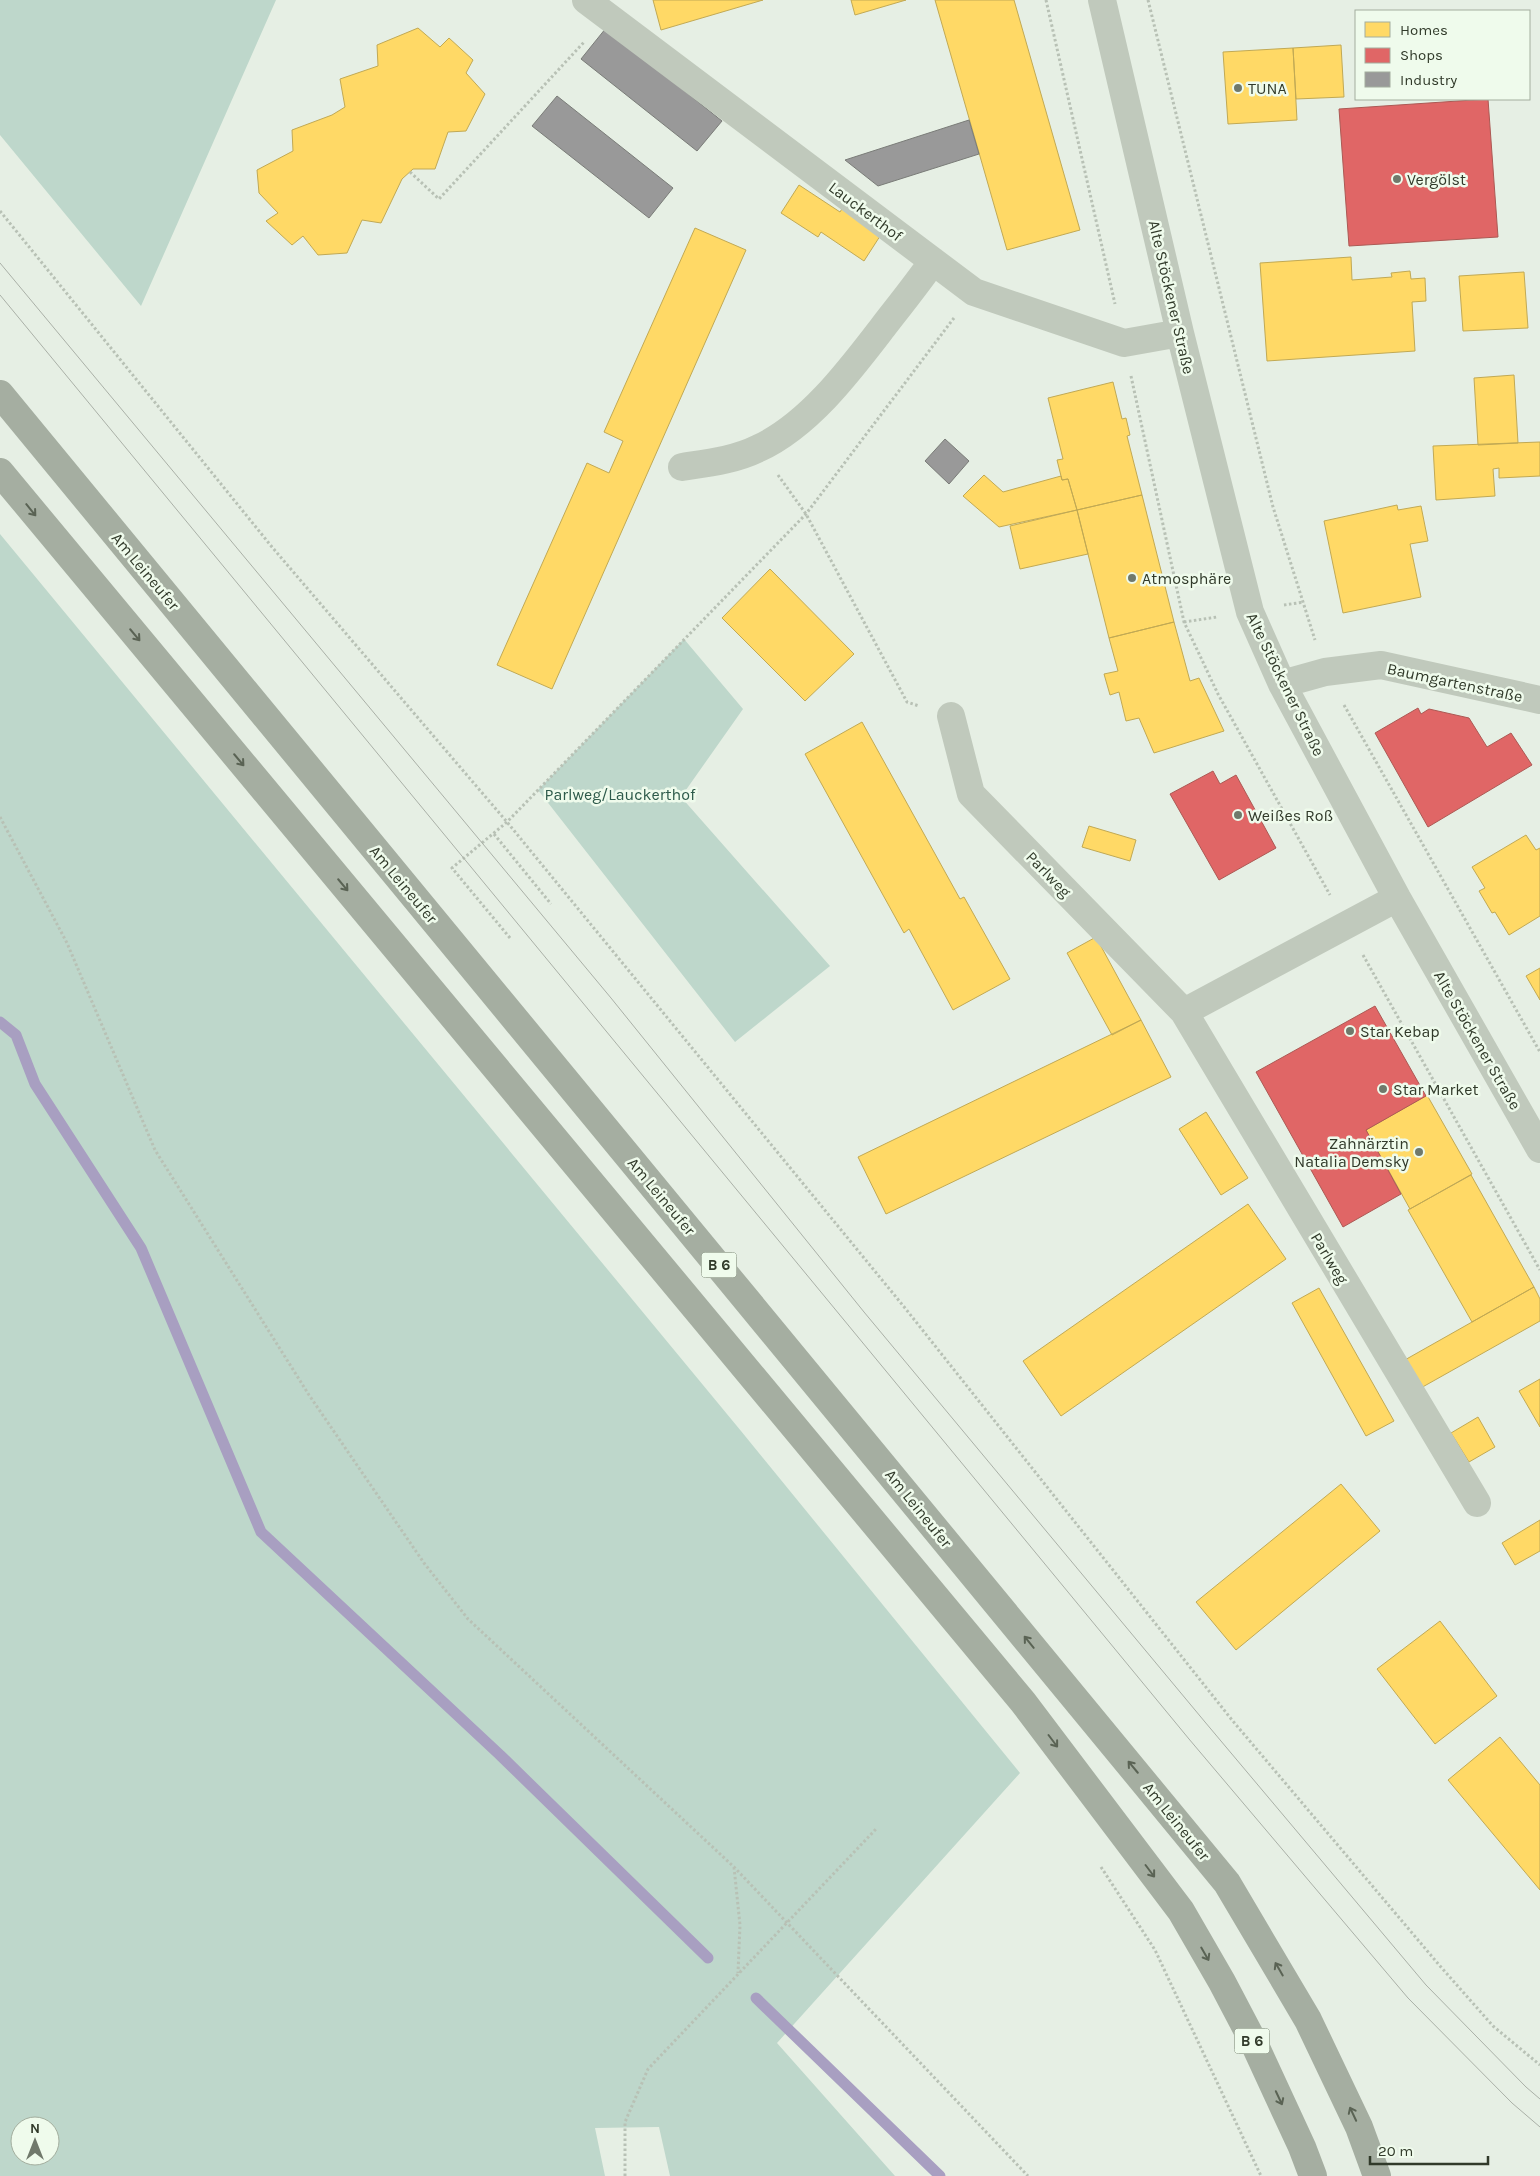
<svg xmlns="http://www.w3.org/2000/svg" width="1540" height="2176" font-family="Karla,sans-serif">
<style>
.green{fill:#bed7cb;fill-rule:evenodd}
.homes{fill:#ffd966;stroke:#c1a954}
.shops{fill:#e06666;stroke:#ac5954}
.industry{fill:#999;stroke:#7a7c78}
.lines{fill:none;stroke-linecap:round;stroke-linejoin:round}
.stream{stroke:#a89fc1;stroke-width:11}
.path{stroke:#b8c1b5;stroke-width:3;stroke-dasharray:2.5 2.5;stroke-linecap:butt}
.minor{stroke:#c0c9bc;stroke-width:28}
.major{stroke:#a5aea1;stroke-width:28}
.tram{stroke:#aab0a7;stroke-width:1}
.oneway{stroke:#5a6354}
.poi-dot{fill:#70796b;stroke:#effbec;stroke-width:2}
.labels{text-anchor:middle;stroke-width:5;stroke-linejoin:round;paint-order:stroke}
.shield{fill:#effbec;stroke:#6a7464;stroke-width:1}
.shield-label{font-size:15px;font-weight:bold;fill:#313a2a}
.poi-label{font-size:16px;fill:#313a2a;stroke:#effbec;text-anchor:start}
.street-label{font-size:16px;fill:#313a2a;stroke:#effbec}
.park-label{font-size:16px;fill:#2d5a4a;stroke:#effbec}
</style>
<rect width="100%" height="100%" fill="#e6efe4"/>
<path class="green" d="M0,0H276L141,306L0,135Z
M0,534L741,1431L1020,1773L777,2043L895,2176H670L659,2127L595,2128L605,2176H0ZM20,2126H50V2156H20Z
M684,639L743,709L681,797L830,966L735,1042L538,790Z"/>
<path class="homes" d="M653,0H763L661,30Z
M851,0H906L855,15Z
M935,0H1014L1080,230L1007,250Z
M418,28L440,47L449,38L473,60L466,73L485,94L466,131L448,132L435,169H413L402,179L381,223L362,220L347,253L318,255L303,236L292,245L266,221L278,213L259,193L257,170L293,151L292,130L332,115L345,107L340,79L378,66L377,45Z
M1341,45L1344,97L1296,99L1293,48Z
M1293,48L1297,120L1228,124L1223,52Z
M799,185L840,212L843,207L882,233L864,261L821,232L818,237L781,213Z
M695,228L746,250L552,689L497,665L587,463L609,473L623,441L604,432Z
M1351,257L1352,280L1392,277L1391,273L1410,271L1411,279L1425,278L1426,301L1412,302L1415,351L1267,361L1260,263Z
M1524,272L1528,328L1463,331L1459,276Z
M1514,375L1518,443L1478,445L1474,378Z
M1113,382L1122,419L1126,418L1130,435L1127,436L1142,495L1077,510L1068,479L1062,480L1057,460L1063,459L1048,398Z
M1540,442V476L1499,478V468L1493,469L1495,496L1436,500L1433,446Z
M984,475L1003,492L1061,476L1062,480L1068,479L1077,510L999,527L963,496Z
M1142,495L1174,622L1109,638L1077,510Z
M1397,505L1398,510L1421,506L1428,541L1410,544L1421,597L1343,613L1324,521Z
M1077,510L1088,554L1020,569L1010,526Z
M770,569L854,654L805,701L722,618Z
M1174,622L1190,681L1199,678L1224,731L1154,753L1139,718L1126,721L1119,692L1110,695L1104,674L1118,671L1109,638Z
M862,722L960,899L964,897L1010,979L953,1010L909,929L904,933L805,754Z
M1089,826L1136,840L1130,861L1082,847Z
M1526,835L1536,850L1540,848V916L1509,935L1495,912L1492,913L1479,891L1485,888L1472,867Z
M1096,937L1141,1020L1112,1035L1067,953Z
M1540,968V1000L1526,976Z
M1141,1020L1171,1077L886,1214L858,1157Z
M1427,1095L1472,1174L1410,1209L1366,1130Z
M1206,1112L1248,1178L1221,1195L1179,1129Z
M1471,1175L1534,1287L1472,1322L1408,1210Z
M1248,1204L1286,1259L1061,1416L1023,1361Z
M1534,1287L1540,1299V1321L1419,1389L1403,1361Z
M1319,1288L1394,1421L1366,1436L1292,1303Z
M1540,1379V1427L1519,1391Z
M1478,1417L1495,1447L1469,1462L1451,1433Z
M1341,1484L1380,1531L1236,1650L1196,1602Z
M1540,1520V1551L1515,1565L1502,1543Z
M1440,1621L1497,1696L1435,1744L1377,1669Z
M1500,1737L1540,1785V1890L1448,1780Z"/>
<path class="shops" d="M1488,99L1498,237L1349,246L1339,109Z
M1418,708L1421,714L1429,709L1469,718L1487,747L1511,733L1532,765L1428,827L1375,733Z
M1213,771L1220,784L1236,775L1276,848L1219,880L1170,794Z
M1375,1006L1426,1096L1366,1130L1401,1194L1343,1227L1256,1072Z"/>
<path class="industry" d="M606,28L722,121L697,151L581,59Z
M557,96L673,188L649,218L532,126Z
M969,120L979,154L878,186L845,160Z
M945,439L969,461L949,484L925,461Z"/>
<g class="lines">
<path class="stream" d="M0,1022L16,1035L35,1084L141,1248L261,1532L500,1755L708,1958
M756,1998L940,2176"/>
<path class="path" d="M1046,0L1115,304
M1148,0L1273,507L1315,640
M410,172L439,199L585,41
M0,211L272,547L507,822L905,1308L1232,1720L1440,1966L1493,2026L1540,2065
M1131,376L1184,622L1218,694L1330,895
M778,475L806,514L907,702L919,706
M1284,605L1304,602
M1184,622L1217,617
M1344,705L1540,1052
M0,817L67,943L155,1150L309,1395L424,1563L468,1619L734,1867L1028,2176
M494,834L551,904
M510,938L452,868L507,822L806,514L954,318
M1363,955L1540,1270
M734,1867L740,1925L738,1973
M1101,1867L1155,1950L1261,2176
M625,2176V2122L648,2069L876,1829"/>
<path class="minor" d="M586,0L974,292L1124,343L1180,333
M1102,0L1180,333L1250,612L1282,684L1397,898L1540,1149
M682,467C708,463 735,460 759,448C809,425 850,370 883,327C900,305 917,284 933,261
M1282,684L1325,672L1381,665L1540,700
M951,716L971,794L1184,1012L1397,898
M1184,1012L1477,1503"/>
<path class="major" d="M0,394L1227,1883L1308,2020L1359,2127L1377,2176
M0,472L1023,1702L1181,1911L1222,1982L1253,2041L1302,2147L1313,2176"/>
<path class="tram" d="M0,263L611,998L864,1312L1205,1722L1426,1985L1526,2087L1540,2099
M0,295L1189,1739L1408,1998L1512,2103L1540,2127"/>
</g>
<defs><path id="oneway-shaft" d="M-6 0H5M1.5-3L5.5 0L1.5 3" fill="none" stroke-width="1.6" stroke-linecap="round" stroke-linejoin="round" transform="scale(1.25)"/></defs>
<g class="oneway">
<use href="#oneway-shaft" transform="translate(31 510) rotate(51)"/>
<use href="#oneway-shaft" transform="translate(135 635) rotate(50)"/>
<use href="#oneway-shaft" transform="translate(239 760) rotate(50)"/>
<use href="#oneway-shaft" transform="translate(343 885) rotate(50)"/>
<use href="#oneway-shaft" transform="translate(1029 1642) rotate(-129)"/>
<use href="#oneway-shaft" transform="translate(1053 1741) rotate(53)"/>
<use href="#oneway-shaft" transform="translate(1133 1767) rotate(-130)"/>
<use href="#oneway-shaft" transform="translate(1150 1871) rotate(53)"/>
<use href="#oneway-shaft" transform="translate(1205 1954) rotate(60)"/>
<use href="#oneway-shaft" transform="translate(1279 1969) rotate(-120)"/>
<use href="#oneway-shaft" transform="translate(1279 2098) rotate(65)"/>
<use href="#oneway-shaft" transform="translate(1353 2114) rotate(-115)"/>
</g>
<g class="poi-dot">
<circle cx="1238" cy="88" r="5"/>
<circle cx="1397" cy="179" r="5"/>
<circle cx="1132" cy="578" r="5"/>
<circle cx="1238" cy="815" r="5"/>
<circle cx="1350" cy="1031" r="5"/>
<circle cx="1383" cy="1089" r="5"/>
<circle cx="1419" cy="1152" r="5"/>
</g>
<g class="labels">
<g class="shield">
<rect x="701.5" y="1252.5" width="35" height="25" rx="4"/>
<rect x="1234.5" y="2028.5" width="35" height="25" rx="4"/>
</g>
<g class="shield-label">
<text x="719" y="1270">B 6</text>
<text x="1252" y="2046">B 6</text>
</g>
<g class="poi-label">
<text x="1248" y="94">TUNA</text>
<text x="1407" y="185">Vergölst</text>
<text x="1142" y="584">Atmosphäre</text>
<text x="1248" y="821">Weißes Roß</text>
<text x="1360" y="1037">Star Kebap</text>
<text x="1393" y="1095">Star Market</text>
<text x="1409" y="1149" text-anchor="end">Zahnärztin<tspan x="1409" dy="18">Natalia Demsky</tspan></text>
</g>
<g class="street-label">
<text transform="translate(866 211) rotate(37)" y="6">Lauckerthof</text>
<text transform="translate(1172 297) rotate(77)" y="6">Alte Stöckener Straße</text>
<text transform="translate(146 571) rotate(50)" y="6">Am Leineufer</text>
<text transform="translate(1455 682) rotate(12)" y="6">Baumgartenstraße</text>
<text transform="translate(1286 684) rotate(64)" y="6">Alte Stöckener Straße</text>
<text transform="translate(1049 874) rotate(46)" y="6">Parlweg</text>
<text transform="translate(404 884) rotate(50)" y="6">Am Leineufer</text>
<text transform="translate(1478 1040) rotate(60)" y="6">Alte Stöckener Straße</text>
<text transform="translate(662 1196) rotate(50)" y="6">Am Leineufer</text>
<text transform="translate(1330 1258) rotate(59)" y="6">Parlweg</text>
<text transform="translate(919 1508) rotate(51)" y="6">Am Leineufer</text>
<text transform="translate(1177 1821) rotate(51)" y="6">Am Leineufer</text>
</g>
<g class="park-label">
<text x="620" y="800">Parlweg/Lauckerthof</text>
</g>
</g>
<rect x="1355" y="10" width="175" height="90" fill="#effbec" stroke="#a3ae9e"/>
<rect x="1365" y="22" width="25" height="15" fill="#ffd966" stroke="#a3ae9e"/>
<text x="1400" y="35" font-size="15" fill="#313a2a">Homes</text>
<rect x="1365" y="48" width="25" height="15" fill="#e06666" stroke="#a3ae9e"/>
<text x="1400" y="60" font-size="15" fill="#313a2a">Shops</text>
<rect x="1365" y="72" width="25" height="15" fill="#999999" stroke="#a3ae9e"/>
<text x="1400" y="85" font-size="15" fill="#313a2a">Industry</text>
<g transform="translate(35 2141)"><circle r="24" fill="#effbec" stroke="#a3ae9e"/>
<path d="M0-4L9 19L0 12L-9 19Z" fill="#70796b"/>
<text y="-8" font-size="14" font-weight="bold" text-anchor="middle" fill="#313a2a">N</text>
</g>
<path d="M1370 2156v8h118v-8" fill="none" stroke="#313a2a" stroke-width="2.5"/>
<text x="1378" y="2156" font-size="15" fill="#313a2a" stroke="#effbec" stroke-width="4" paint-order="stroke">20 m</text>
</svg>
